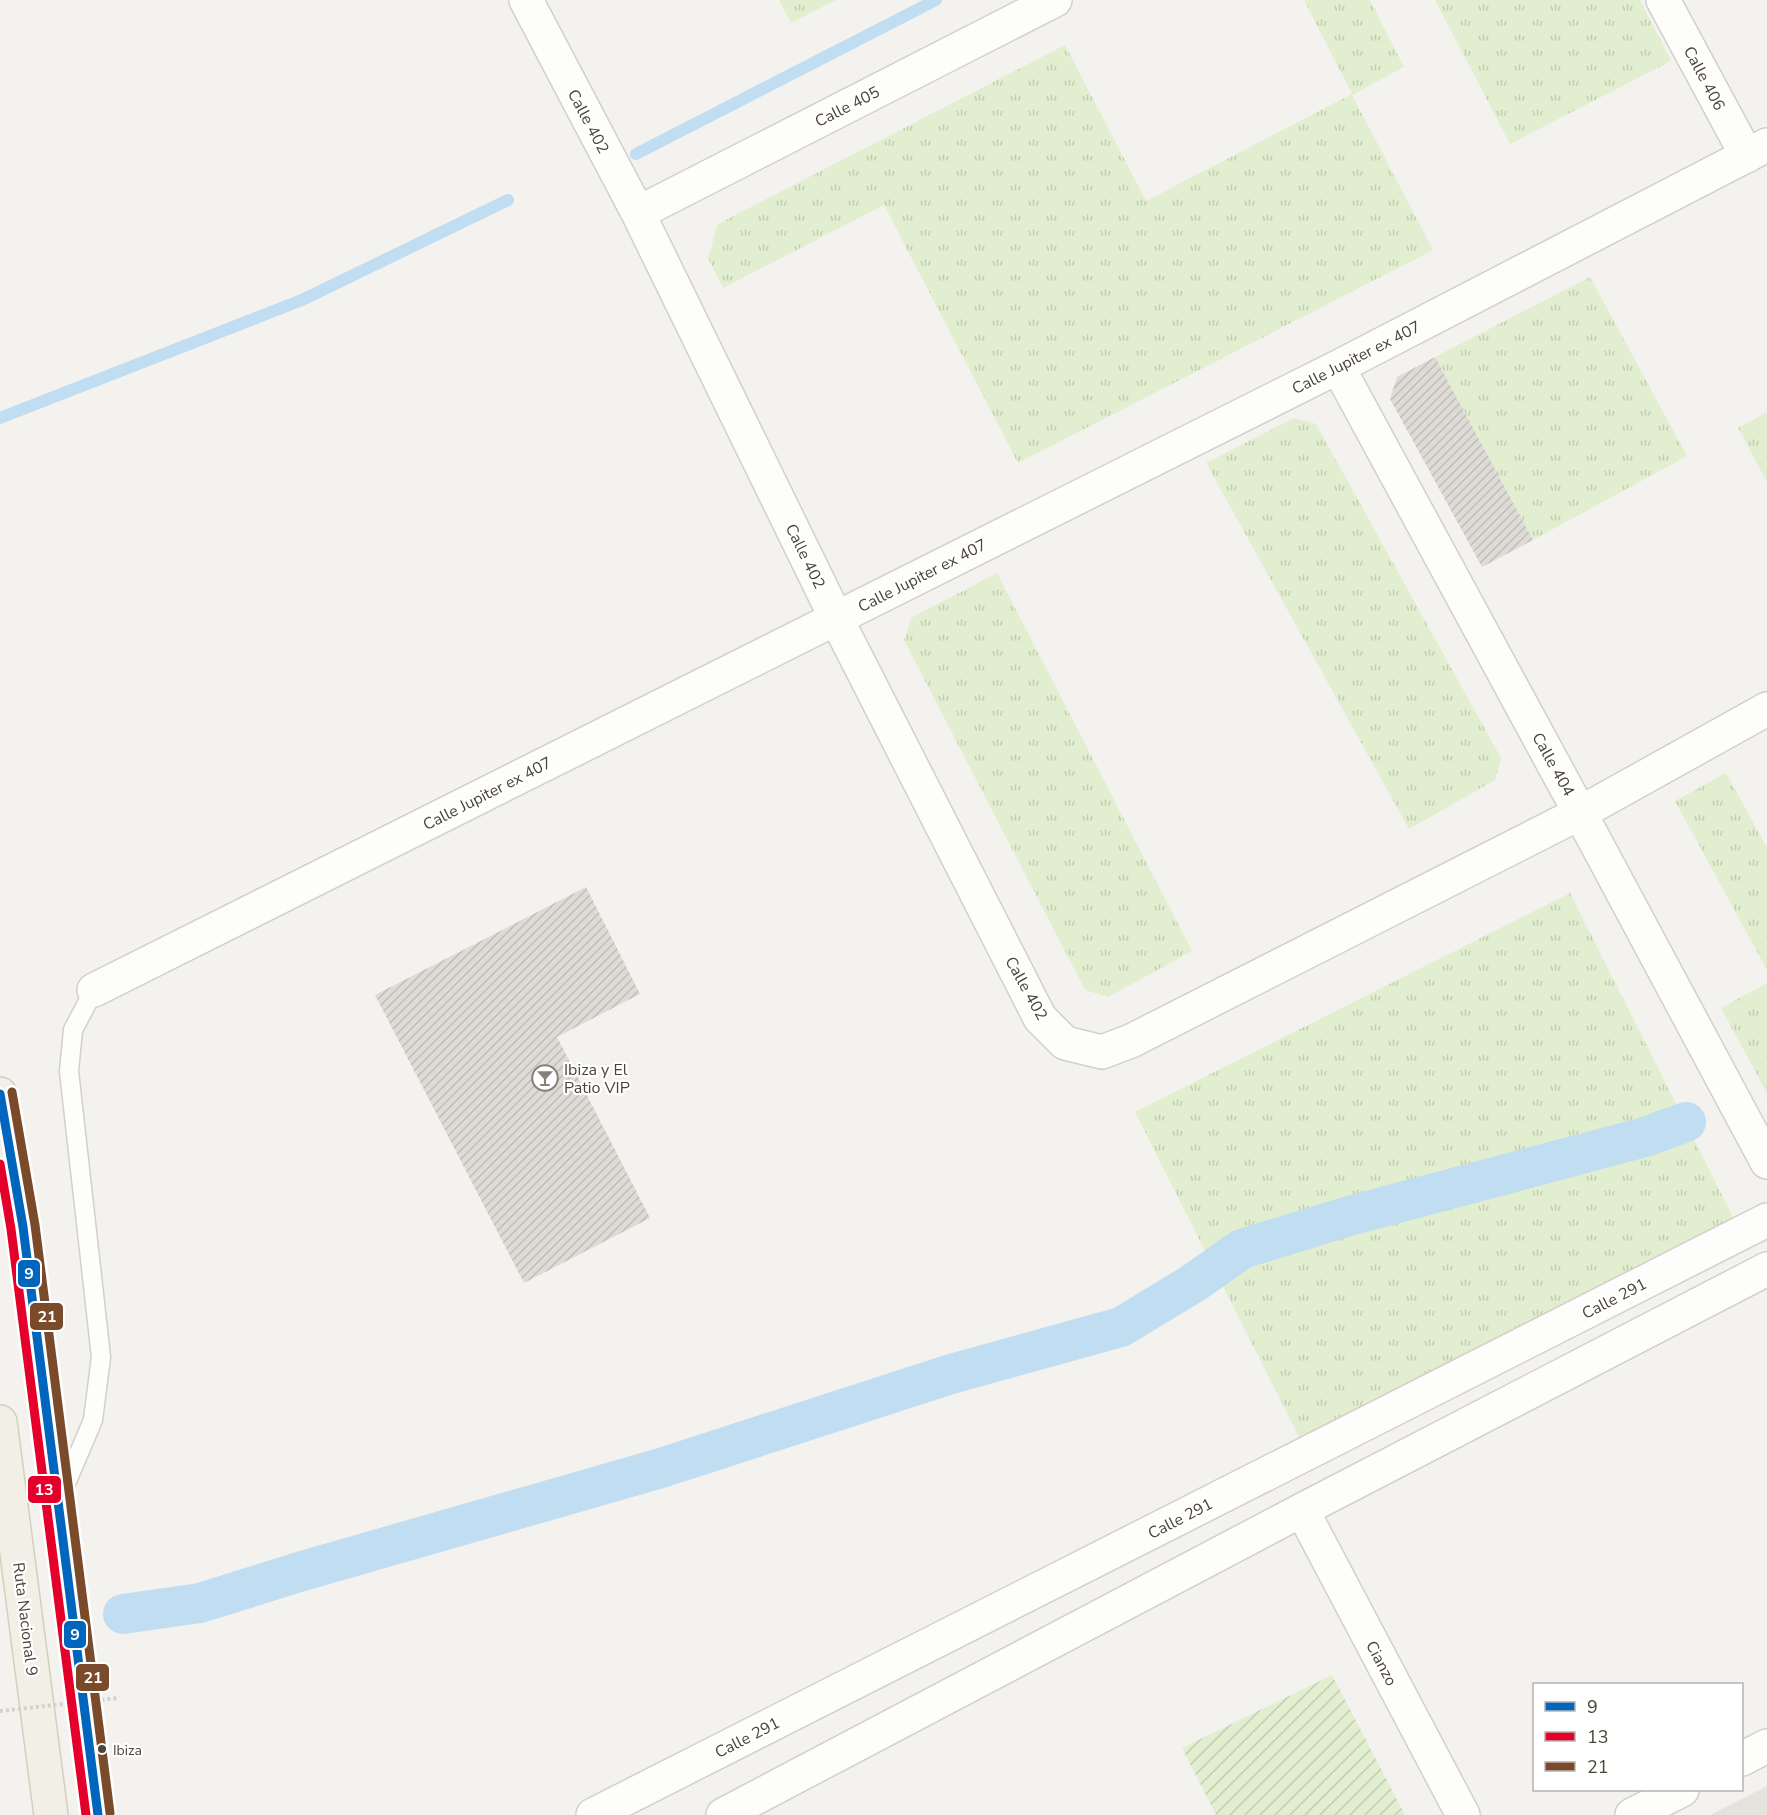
<svg xmlns="http://www.w3.org/2000/svg" width="1767" height="1815" font-family="'Nunito Sans',sans-serif">
<style>
.industrial{fill:#e6e2de}
.grass{fill:url(#grass-tufts)}
.garden{fill:url(#garden-furrows)}
.lines{fill:none;stroke-linecap:round;stroke-linejoin:round}
.stream{stroke:#c0ddf1;stroke-width:12}
.canal{stroke:#c0ddf1;stroke-width:40}
.building{fill:url(#building-hatch)}
.lane-casing{stroke:#d2d0cb;stroke-width:21}
.street-casing{stroke:#d2d0cb;stroke-width:36}
.primary-casing{stroke:#d6cebb;stroke-width:36}
.lane{stroke:#fdfdfc;stroke-width:18}
.street{stroke:#fdfdfc;stroke-width:33}
.primary{stroke:#f2efe6;stroke-width:33}
.path-bridge{stroke:#d3d2cc;stroke-width:4;stroke-dasharray:3 3;stroke-linecap:butt}
.bus-1-casing{stroke:#fff;stroke-width:14}
.bus-2-casing{stroke:#fff;stroke-width:14}
.bus-3-casing{stroke:#fff;stroke-width:14}
.bus-1{stroke:#0065bd;stroke-width:9}
.bus-2{stroke:#e4002b;stroke-width:9}
.bus-3{stroke:#7a4b2a;stroke-width:9}
.bus-dot{fill:#4b4439;stroke:#fff;stroke-width:2}
.labels{text-anchor:middle;stroke-width:4.5;stroke-linejoin:round;paint-order:stroke}
.bus-label{font-size:14px;fill:#4b4439;stroke:#fff;text-anchor:start}
.street-label{font-size:16px;fill:#4b4439;stroke:#fff}
.poi-label{font-size:16px;fill:#4b4439;stroke:#fff;text-anchor:start}
.line-badge{stroke:#fff;stroke-width:2}
.badge-label{font-size:16px;text-anchor:middle;font-weight:bold;fill:#fff}
</style>
<defs>
<pattern id="grass-tufts" width="24" height="20" patternUnits="userSpaceOnUse" patternTransform="scale(1.5)"><rect width="24" height="20" fill="#e1eecf"/><path d="M3 7l-1-3M5 7V3M7 7l1-3M15 17l-1-3M17 17v-4M19 17l1-3" fill="none" stroke="#c3cdb2"/></pattern>
<pattern id="garden-furrows" width="10" height="10" patternUnits="userSpaceOnUse" patternTransform="scale(1.5)"><rect width="10" height="10" fill="#e1eecf"/><path d="M-1 1l2-2M0 10L10 0M9 11l2-2" fill="none" stroke="#c3cdb2"/></pattern>
<pattern id="building-hatch" width="6" height="6" patternUnits="userSpaceOnUse" patternTransform="scale(1.5)"><rect width="6" height="6" fill="#dedbd6"/><path d="M-1 1l2-2M0 6l6-6M5 7l2-2" fill="none" stroke="#c0bdb8"/></pattern>
</defs>
<rect width="100%" height="100%" fill="#f4f2ee"/>
<path class="industrial" d="M1767,1786V1815H1710Z"/>
<path class="grass" d="M779,0H836L791,23Z
M1304,0H1370L1404,67L1352,95L1433,250L1018,463L884,205L723,288L708,258L718,224L1065,45L1146,201L1352,94Z
M1435,0H1640L1671,61L1510,144Z
M1590,277L1687,456L1533,540L1435,357Z
M1767,412V482L1738,428Z
M1294,418L1316,424L1501,758L1495,780L1409,829L1206,463Z
M997,573L1192,951L1108,997L1085,990L904,640L911,618Z
M1726,773L1767,848V970L1675,801Z
M1570,893L1739,1229L1304,1447L1135,1112Z
M1767,983V1093L1721,1008Z"/>
<path class="garden" d="M1332,1675L1405,1815H1216L1182,1748Z"/>
<g class="lines">
<path class="stream" d="M636,154L936,0
M0,418L302,300L508,200"/>
<path class="canal" d="M123,1614L200,1603L299,1572L661,1468L951,1374L1121,1327L1192,1284L1242,1249L1349,1216L1645,1137L1686,1122"/>
</g>
<path class="building" d="M1435,357L1533,540L1482,567L1390,399L1397,377Z
M586,887L640,994L557,1037L650,1218L524,1283L375,995Z"/>
<g class="lines">
<g class="lane-casing">
<path id="lane" d="M62,1493L93,1420L101,1357L69,1071L73,1030L94,990"/>
</g>
<g class="street-casing">
<path id="street" d="M526,0L638,213L836,618L1040,1018L1065,1043L1102,1052L1131,1041L1580,813L1767,709
M1663,0L1747,156
M638,213L1055,0
M1338,367L1580,813L1767,1162
M94,990L1338,367L1767,145
M1302,1510L1463,1815
M1742,1759L1767,1746
M593,1815L1767,1220
M723,1815L1302,1510L1767,1269
M1632,1815L1682,1790"/>
</g>
<g class="primary-casing">
<path id="primary" d="M0,1094L23,1227L98,1815
M0,1422L51,1815"/>
</g>
<use href="#lane" class="lane"/>
<use href="#street" class="street"/>
<use href="#primary" class="primary"/>
<path class="path-bridge" d="M0,1711L118,1698"/>
<g class="bus-1-casing">
<path id="bus-1" d="M0,1094L23,1227L98,1815"/>
</g>
<g class="bus-2-casing">
<path id="bus-2" d="M0,1164L11,1229L86,1815"/>
</g>
<g class="bus-3-casing">
<path id="bus-3" d="M12,1092L35,1225L110,1813"/>
</g>
<use href="#bus-1" class="bus-1"/>
<use href="#bus-2" class="bus-2"/>
<use href="#bus-3" class="bus-3"/>
</g>
<defs>
<g id="bar-ring" transform="scale(1.35)"><circle r="9.5" fill="#fff" stroke="#868178" stroke-width="1.5"/><path d="M-6-5H6L.8 .8V4.5H3.5V6h-7V4.5H-.8V.8Z" fill="#868178"/></g>
</defs>
<g fill-rule="evenodd">
<use href="#bar-ring" x="545" y="1078"/>
</g>
<circle class="bus-dot" cx="102" cy="1749" r="5"/>
<g class="labels">
<g class="bus-label">
<text x="113" y="1755">Ibiza</text>
</g>
<g class="street-label">
<text transform="translate(1705 78) rotate(62)" y="6">Calle 406</text>
<text transform="translate(847 106) rotate(-27)" y="6">Calle 405</text>
<text transform="translate(589 121) rotate(62)" y="6">Calle 402</text>
<text transform="translate(1356 357) rotate(-27)" y="6">Calle Jupiter ex 407</text>
<text transform="translate(806 556) rotate(64)" y="6">Calle 402</text>
<text transform="translate(922 575) rotate(-27)" y="6">Calle Jupiter ex 407</text>
<text transform="translate(1554 764) rotate(61)" y="6">Calle 404</text>
<text transform="translate(487 793) rotate(-27)" y="6">Calle Jupiter ex 407</text>
<text transform="translate(1027 988) rotate(61)" y="6">Calle 402</text>
<text transform="translate(1614 1298) rotate(-27)" y="6">Calle 291</text>
<text transform="translate(1180 1518) rotate(-27)" y="6">Calle 291</text>
<text transform="translate(26 1619) rotate(83)" y="6">Ruta Nacional 9</text>
<text transform="translate(1382 1663) rotate(62)" y="6">Cianzo</text>
<text transform="translate(747 1737) rotate(-27)" y="6">Calle 291</text>
</g>
<g class="poi-label">
<text x="564" y="1075">Ibiza y El<tspan x="564" dy="18">Patio VIP</tspan></text>
</g>
</g>
<g class="line-badge">
<rect x="17" y="1259" width="24" height="29" rx="6" fill="#0065bd"/>
<rect x="29" y="1302" width="35" height="29" rx="6" fill="#7a4b2a"/>
<rect x="27" y="1475" width="35" height="29" rx="6" fill="#e4002b"/>
<rect x="63" y="1620" width="24" height="29" rx="6" fill="#0065bd"/>
<rect x="75" y="1663" width="35" height="29" rx="6" fill="#7a4b2a"/>
</g>
<g class="badge-label">
<text x="29" y="1279">9</text>
<text x="47" y="1322">21</text>
<text x="44" y="1495">13</text>
<text x="75" y="1640">9</text>
<text x="93" y="1683">21</text>
</g>
<rect x="1533" y="1683" width="210" height="108" fill="#ffffff" stroke="#b7b4b0" stroke-width="1.5"/>
<rect x="1545" y="1702" width="30" height="9" fill="#0065bd" stroke="#b7b4b0" stroke-width="1.5"/>
<text x="1587" y="1713" font-size="18" fill="#4b4439">9</text>
<rect x="1545" y="1732" width="30" height="9" fill="#e4002b" stroke="#b7b4b0" stroke-width="1.5"/>
<text x="1587" y="1743" font-size="18" fill="#4b4439">13</text>
<rect x="1545" y="1762" width="30" height="9" fill="#7a4b2a" stroke="#b7b4b0" stroke-width="1.5"/>
<text x="1587" y="1773" font-size="18" fill="#4b4439">21</text>
</svg>
